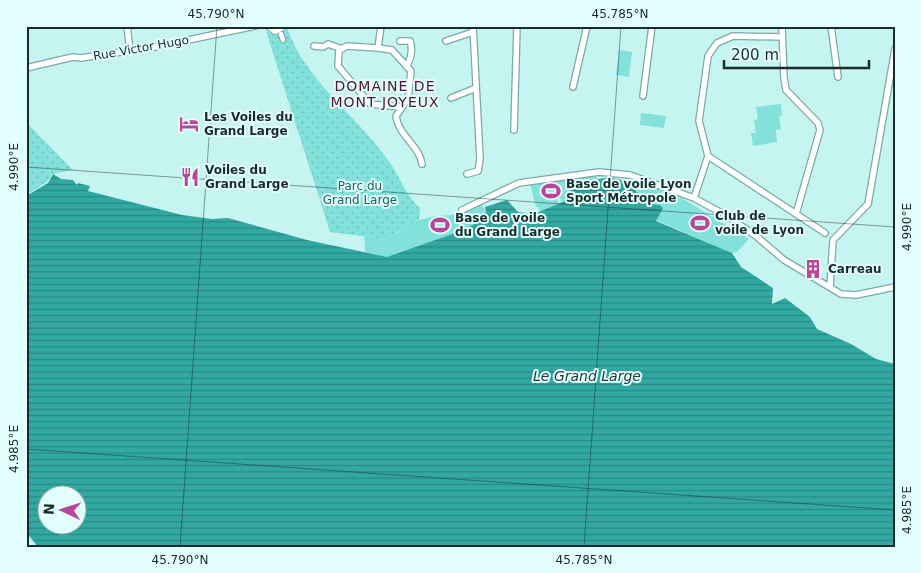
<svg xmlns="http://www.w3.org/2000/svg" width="921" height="573" font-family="'DejaVu Sans',sans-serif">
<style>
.grass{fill:url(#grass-dots)}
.pitch{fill:#83e1db}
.water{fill:url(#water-rules);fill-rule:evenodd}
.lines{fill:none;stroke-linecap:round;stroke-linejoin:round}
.pedestrian-casing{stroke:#7daaa6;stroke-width:7}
.minor-casing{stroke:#7daaa6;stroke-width:8}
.tertiary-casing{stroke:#7daaa6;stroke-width:10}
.pedestrian{stroke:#fff;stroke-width:4.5}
.minor{stroke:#fff;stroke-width:5.5}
.tertiary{stroke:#fff;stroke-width:8}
.ticks{fill:none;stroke:#192b2a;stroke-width:1;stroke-opacity:0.45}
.labels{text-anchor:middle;stroke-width:4;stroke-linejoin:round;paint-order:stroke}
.street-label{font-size:12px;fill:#192b2a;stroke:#e2fefc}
.poi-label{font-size:12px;font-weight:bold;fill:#192b2a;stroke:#e2fefc;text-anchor:start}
.park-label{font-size:12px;fill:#21605c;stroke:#e2fefc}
.neighbourhood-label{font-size:14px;letter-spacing:1px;fill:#4e153f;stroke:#e2fefc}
.water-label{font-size:14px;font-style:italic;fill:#213a38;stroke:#e2fefc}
.neatline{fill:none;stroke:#192b2a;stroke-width:2}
.ticks-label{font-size:12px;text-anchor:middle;fill:#192b2a}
</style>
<defs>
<pattern id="grass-dots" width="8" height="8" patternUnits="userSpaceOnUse" patternTransform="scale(1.25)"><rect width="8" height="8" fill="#83e1db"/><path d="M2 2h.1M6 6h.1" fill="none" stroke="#71c1bc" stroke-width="1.8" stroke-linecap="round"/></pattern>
<pattern id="water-rules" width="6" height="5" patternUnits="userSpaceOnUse" patternTransform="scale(1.25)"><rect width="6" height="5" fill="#31a8a1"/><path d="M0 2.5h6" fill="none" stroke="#298983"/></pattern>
</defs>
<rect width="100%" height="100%" fill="#c6f5f1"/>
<path class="grass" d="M287,27C302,77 358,117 388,160C400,176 405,195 420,208L419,220L385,239L330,232L266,31C274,35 282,34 287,27Z
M26,122L73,170L52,174L47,182L26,195Z"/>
<path class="pitch" d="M619,50L632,52L629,77L616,75Z
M781,104L782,116L779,117L781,129L776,130L777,142L753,146L751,133H756L754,120L758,119L756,107Z
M641,113L666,116L664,128L640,125Z
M596,174L597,179L571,187L570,195H566L565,201L562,202L560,198L557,199L559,203L540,213L538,207H536L530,184Z
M641,180L685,200L749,239L737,252L732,253L656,220L663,208L650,203L637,192Z
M479,202L486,211L484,219L461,231L402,253L387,257L365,252L364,236L385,239L419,220L436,216L451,215Z"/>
<path class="water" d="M53,174L61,179L73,180L77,185L78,183L90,186L88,191L182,215L212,219L228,218L307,240L387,257L461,231L484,219L486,211L485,207L507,200L518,212L534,214L565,201L566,195H570L571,187C586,183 602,175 618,179C635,183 643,206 660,205L663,208L656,221L732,253L741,267L773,288L772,304L785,298L810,317L817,329L851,344L876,359L895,364V547H38L26,532V196L48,183ZM48,496H78V526H48Z"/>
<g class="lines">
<g class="pedestrian-casing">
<path id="pedestrian" d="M281,34L283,40"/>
</g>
<g class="minor-casing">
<path id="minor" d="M127,26L130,51
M381,26L378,48L392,50L411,71L408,99L396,116C398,135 419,145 422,164
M782,26L784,78L786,90L818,123L820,130L796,214
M831,26L838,77
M400,41H410C413,48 411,61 406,66
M446,41L473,32
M314,46L323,47L328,44L342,49
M378,48L347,46L339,50L338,66L370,104L400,107
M26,68L73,57L81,58L155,47L255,26
M573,87L587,26
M643,96L652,26
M451,98L476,88
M514,130L517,26
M708,156L825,233
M467,174L478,171L480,159L473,26
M694,198L708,156L699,121L708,56L717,43L733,36L782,37
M462,210L519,183L599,172L630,175L694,198L727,216L756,236L784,260L841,294L856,295L895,287
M830,287L833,240L868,204L895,49"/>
</g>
<g class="tertiary-casing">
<path id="tertiary" d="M270,26L275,30L282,26"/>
</g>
<use href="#pedestrian" class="pedestrian"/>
<use href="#minor" class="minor"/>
<use href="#tertiary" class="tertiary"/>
</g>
<path class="ticks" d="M26,167L895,227M26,449L895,510M180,547L217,26M584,547L621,26"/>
<defs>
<g id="hotel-bare" transform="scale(1.5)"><path d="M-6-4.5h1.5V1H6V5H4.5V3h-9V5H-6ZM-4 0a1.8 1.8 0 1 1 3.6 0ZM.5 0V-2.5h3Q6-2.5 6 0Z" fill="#bb459b" stroke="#e2fefc" stroke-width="2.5" paint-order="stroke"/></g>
<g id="restaurant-bare" transform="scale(1.5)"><path d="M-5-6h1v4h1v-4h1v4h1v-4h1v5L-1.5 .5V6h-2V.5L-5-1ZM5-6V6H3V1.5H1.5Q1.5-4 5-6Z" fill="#bb459b" stroke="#e2fefc" stroke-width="2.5" paint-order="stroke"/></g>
<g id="stadium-bare" transform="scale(1.5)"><path d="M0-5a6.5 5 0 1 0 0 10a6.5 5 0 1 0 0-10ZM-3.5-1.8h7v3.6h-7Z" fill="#bb459b" stroke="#e2fefc" stroke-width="2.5" paint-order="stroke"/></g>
<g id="building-bare" transform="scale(1.5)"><path d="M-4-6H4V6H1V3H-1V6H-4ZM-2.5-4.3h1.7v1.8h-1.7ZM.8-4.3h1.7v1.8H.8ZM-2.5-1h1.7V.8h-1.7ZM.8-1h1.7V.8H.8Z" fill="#bb459b" stroke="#e2fefc" stroke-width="2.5" paint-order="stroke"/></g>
</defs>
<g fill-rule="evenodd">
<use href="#hotel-bare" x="189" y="124"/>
<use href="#restaurant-bare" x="190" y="177"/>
<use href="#stadium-bare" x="551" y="191"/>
<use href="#stadium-bare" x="700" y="223"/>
<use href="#stadium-bare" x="440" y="225"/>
<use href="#building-bare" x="813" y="269"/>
</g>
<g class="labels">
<g class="street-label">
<text transform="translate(141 48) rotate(-10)" y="4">Rue Victor Hugo</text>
</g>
<g class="poi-label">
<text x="204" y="121">Les Voiles du<tspan x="204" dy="14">Grand Large</tspan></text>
<text x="205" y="174">Voiles du<tspan x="205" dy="14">Grand Large</tspan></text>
<text x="566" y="188">Base de voile Lyon<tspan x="566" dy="14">Sport Métropole</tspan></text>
<text x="715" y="220">Club de<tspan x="715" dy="14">voile de Lyon</tspan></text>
<text x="455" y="222">Base de voile<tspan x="455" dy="14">du Grand Large</tspan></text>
<text x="828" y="273">Carreau</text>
</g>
<g class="park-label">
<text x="360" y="190">Parc du<tspan x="360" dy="14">Grand Large</tspan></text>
</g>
<g class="neighbourhood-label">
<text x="385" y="91">DOMAINE DE<tspan x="385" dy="16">MONT JOYEUX</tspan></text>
</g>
<g class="water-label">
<text x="587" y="381">Le Grand Large</text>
</g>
</g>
<rect width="921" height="573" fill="none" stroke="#e2fefc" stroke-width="55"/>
<g transform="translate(62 510) rotate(274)"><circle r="24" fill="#e2fefc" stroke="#92aaa8"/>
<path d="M0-4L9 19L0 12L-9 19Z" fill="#bb459b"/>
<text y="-8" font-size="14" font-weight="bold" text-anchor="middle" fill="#192b2a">N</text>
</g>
<path d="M724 60v8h145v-8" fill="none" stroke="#192b2a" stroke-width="2.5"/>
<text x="731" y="60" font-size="15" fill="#192b2a" stroke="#e2fefc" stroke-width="4" paint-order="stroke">200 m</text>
<rect x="28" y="28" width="866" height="518" class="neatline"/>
<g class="ticks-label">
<text x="216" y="18">45.790°N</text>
<text x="620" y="18">45.785°N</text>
<text transform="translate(14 167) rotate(-90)" y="4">4.990°E</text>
<text transform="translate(907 227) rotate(-90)" y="4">4.990°E</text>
<text transform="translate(14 449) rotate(-90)" y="4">4.985°E</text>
<text transform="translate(907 510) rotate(-90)" y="4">4.985°E</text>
<text x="180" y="564">45.790°N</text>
<text x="584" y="564">45.785°N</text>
</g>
</svg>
